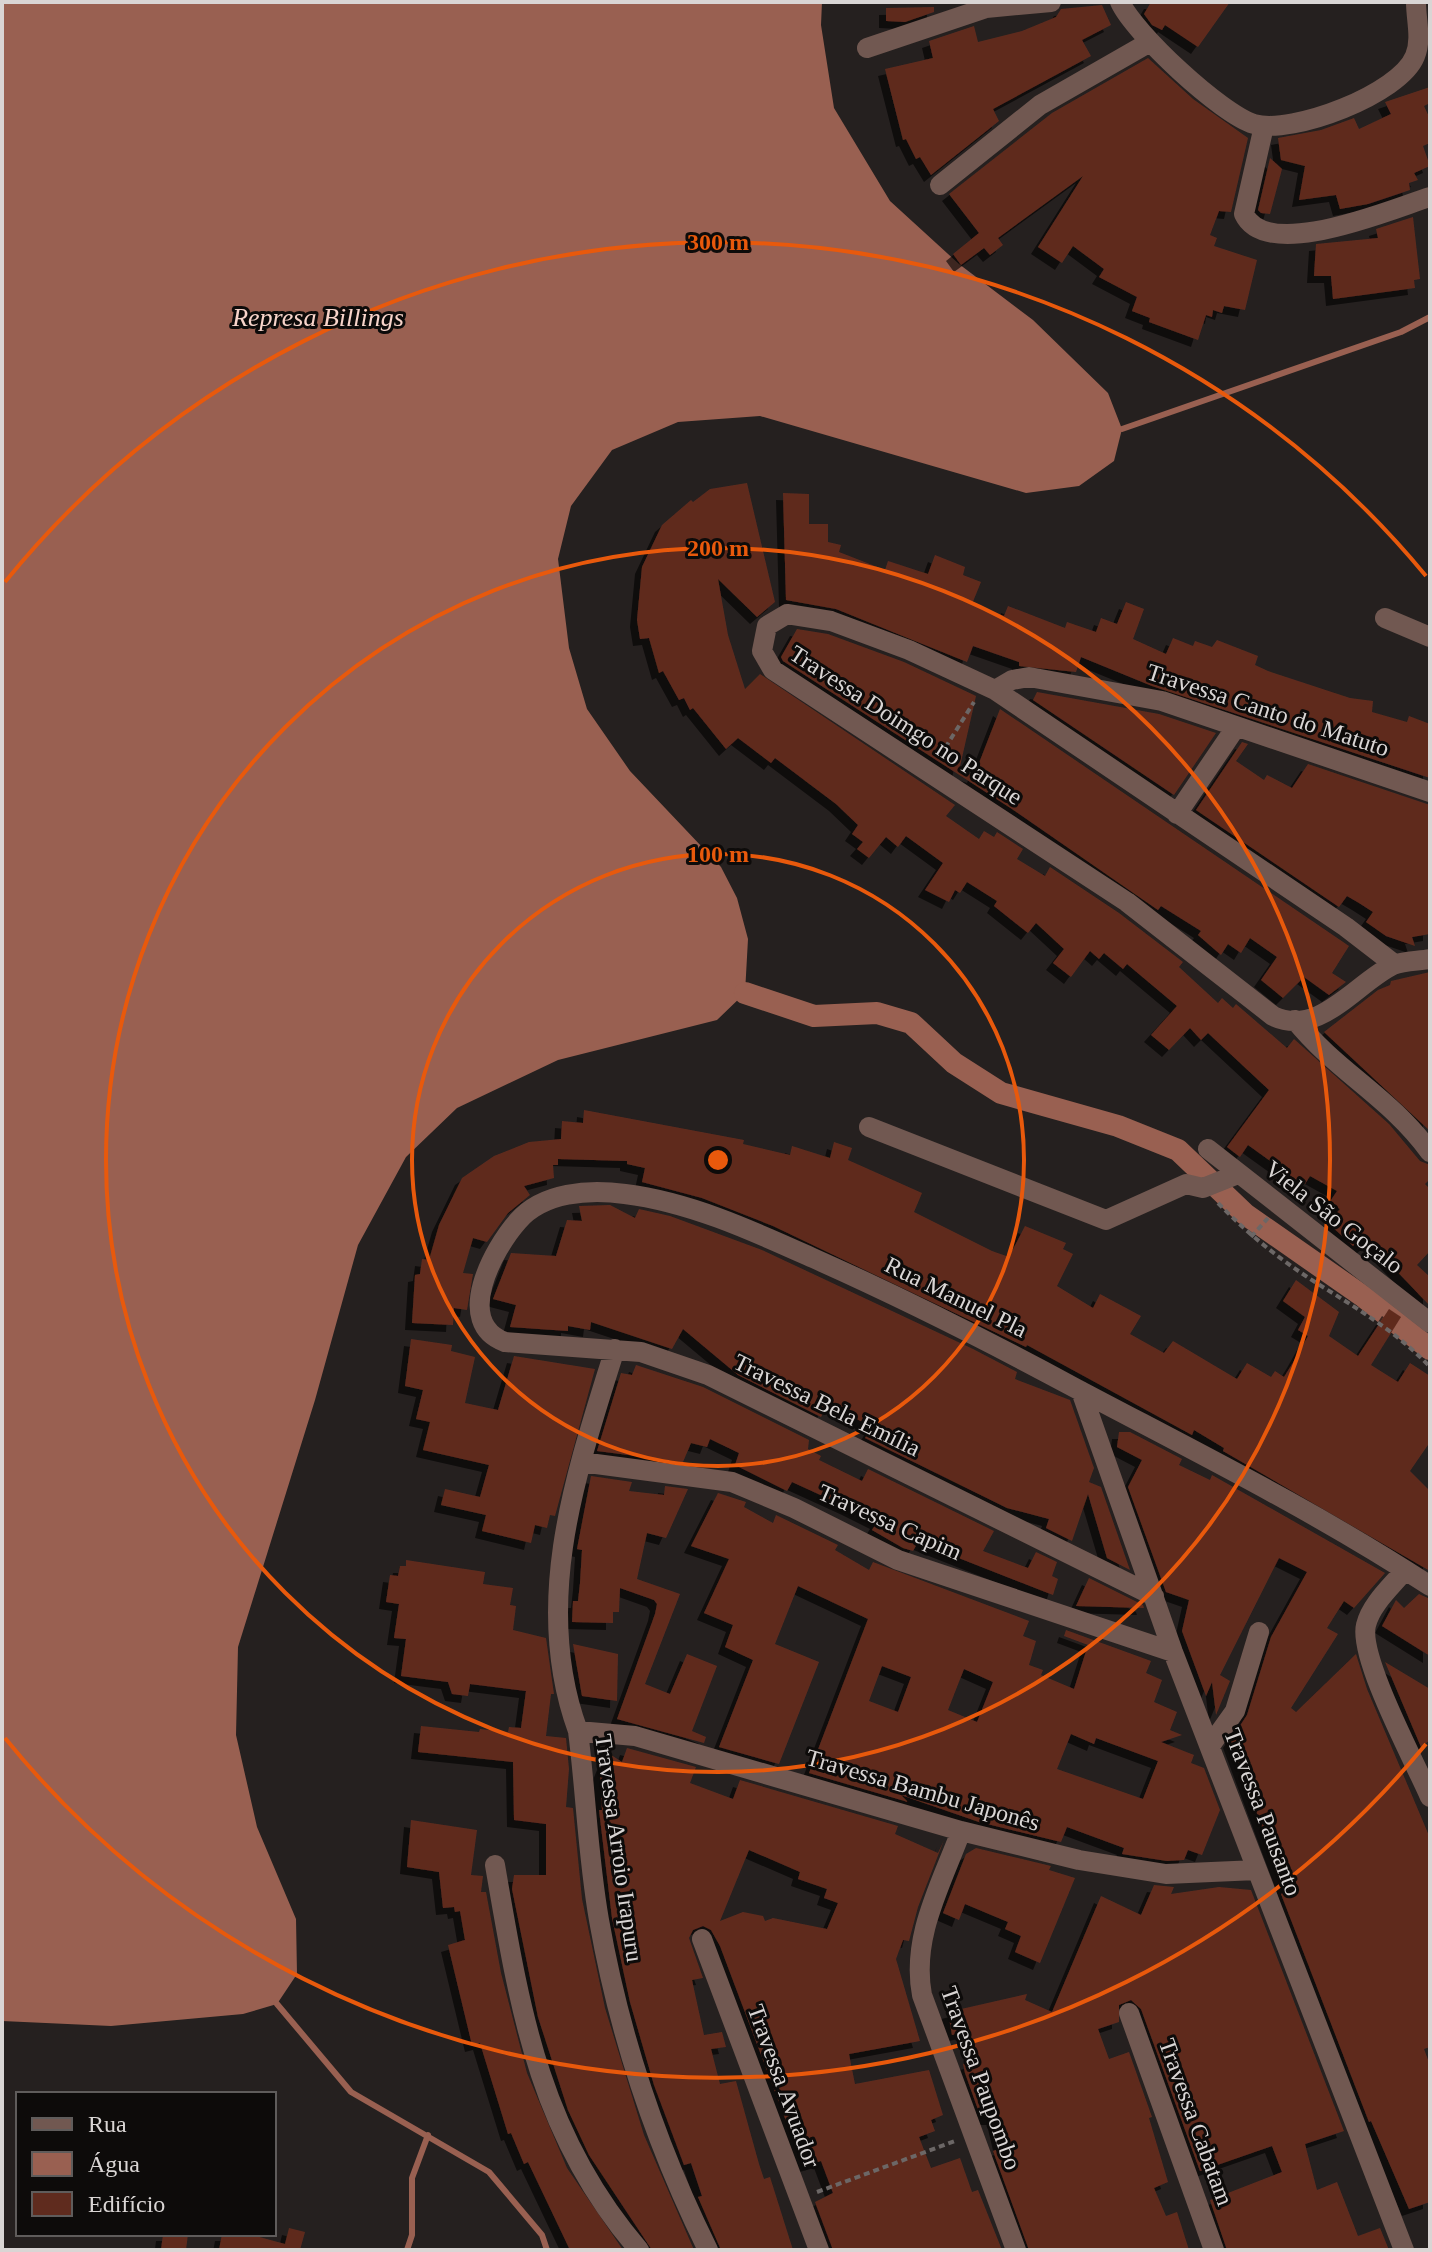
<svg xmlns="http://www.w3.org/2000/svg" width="1432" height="2252" font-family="Georgia,serif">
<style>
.water{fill:#996051}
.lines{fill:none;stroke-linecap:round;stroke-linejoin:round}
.stream{stroke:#996051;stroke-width:6}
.canal{stroke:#996051;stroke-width:22}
.building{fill:#5f2b1e;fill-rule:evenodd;filter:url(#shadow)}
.path{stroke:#6c6766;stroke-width:4;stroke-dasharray:6 4;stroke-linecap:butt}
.minor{stroke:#715851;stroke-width:20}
.ring{fill:none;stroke:#e8590c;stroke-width:4}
.labels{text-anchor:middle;stroke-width:6;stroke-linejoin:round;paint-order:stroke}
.street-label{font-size:24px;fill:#d9d5d4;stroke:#0d0b0a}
.water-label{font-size:26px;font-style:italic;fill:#f8d4ca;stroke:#0d0b0a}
.centre{fill:#e8590c;stroke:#0d0b0a;stroke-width:4}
.ring-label{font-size:24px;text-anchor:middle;font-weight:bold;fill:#e8590c;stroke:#0d0b0a;stroke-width:6;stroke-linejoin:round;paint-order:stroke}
</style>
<defs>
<filter id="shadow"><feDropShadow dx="-7" dy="7" stdDeviation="0" flood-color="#0009"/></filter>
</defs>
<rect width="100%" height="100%" fill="#25201f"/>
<path class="water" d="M2,2H822L821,25L834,108L890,201L959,264L1033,320L1108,393L1122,429L1114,461L1079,486L1026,493L760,416L678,422L612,450L571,506L558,559L569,648L587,709L630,771L721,867L737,898L748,939L745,993L717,1020L558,1060L457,1108L406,1157L358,1245L315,1400L238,1647L236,1735L257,1827L296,1919L297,1974L277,2004L243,2014L111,2026L2,2021Z"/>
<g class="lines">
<path class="stream" d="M1122,429L1401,332L1430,317
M277,2004L351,2092L489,2172L542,2235L547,2250
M407,2250L412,2235V2178L428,2135"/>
<path class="canal" d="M745,993L814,1016L877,1013L911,1023L954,1063L1001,1093L1118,1126L1178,1150L1245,1214L1364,1297L1430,1349"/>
</g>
<path class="building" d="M1151,2H1230L1198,47L1165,25L1162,30L1152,25L1144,14Z
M1102,5L1111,25L1082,40L1091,56L993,109L999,121L931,175L920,157L916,159L906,139L903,140L885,69L933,58L929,41L974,26L978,42L1022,31L1056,17L1061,9Z
M934,7V12L905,22L886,21V8Z
M1148,58L1193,99L1248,138L1231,212L1219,211L1210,235L1217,238L1214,246L1257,260L1245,310L1224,306L1222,313L1213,310L1212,317L1206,315L1198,340L1149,322L1150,318L1132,311L1137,297L1099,277L1104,269L1073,246L1062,263L1038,247L1083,176L998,238L1003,245L990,255L984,248L961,265L953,254L979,233L949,194L1052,113Z
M1430,87V103L1424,106L1430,119V143L1423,146L1430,166L1414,173L1418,180L1409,183L1410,190L1368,204L1340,209L1336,195L1299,200L1305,166L1281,160L1278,138L1321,130L1354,118L1359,129L1391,114L1385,102Z
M1270,158L1282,169L1270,214L1261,213L1258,210Z
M1413,217L1420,279L1414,280L1415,288L1333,299L1331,276H1314L1316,244L1378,238L1376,229Z
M747,483L775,602L757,617L718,579L728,635L745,689L760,674L955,805L946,816L979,839L984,831L994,837L997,832L1023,849L1017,859L1045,876L1050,867L1119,913L1183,962L1179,967L1218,1003L1222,998L1233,1008L1236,1004L1287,1048L1294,1039L1389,1124L1420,1161L1430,1165V1179L1425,1184L1430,1189V1251L1417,1265L1430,1277V1306L1369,1242L1362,1248L1357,1242L1353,1246L1328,1223L1340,1209L1329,1203L1337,1191L1310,1176L1305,1184L1298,1181L1248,1145L1240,1157L1227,1147L1269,1090L1208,1033L1201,1040L1190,1028L1169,1050L1151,1035L1177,1006L1127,964L1123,969L1104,953L1099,959L1090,951L1071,977L1053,963L1064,949L1036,923L1028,933L994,906L997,901L967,882L960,893L955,890L949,902L925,890L943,863L906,836L898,847L886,837L869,858L857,849L863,842L852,834L858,825L836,804L775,758L771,763L738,738L726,749L693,708L690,710L684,698L679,700L663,671L659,673L649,638L640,639L637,620L642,567L662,525L691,500L693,502L710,489Z
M783,493L809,494V524H828V542L841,545L839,552L885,570L888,561L928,574L935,555L965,567L963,575L981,582L972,604L1004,616L1008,606L1065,628L1067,622L1096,632L1101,618L1117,624L1126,602L1144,609L1133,639L1166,654L1173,638L1193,646L1195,641L1212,647L1217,640L1258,656L1255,665L1268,671L1350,698L1373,701L1372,712L1407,722L1409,716L1430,724V778L1152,686L1081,657L1076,672L1019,666V662L973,646L967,662L836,609L786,600Z
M797,629L828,634L904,662L976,696L959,771L974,776L1000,709L1349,946L1332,973L1346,982L1329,995L1304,977L1283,998L1261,980L1277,957L1250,938L1241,953L1228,944L1221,955L1198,935L1201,931L1161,906L1158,910L1012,809L783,661L781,657Z
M1037,692L1159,714L1216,733L1174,795L1033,700Z
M1242,742L1248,744L1236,761L1264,780L1267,775L1292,788L1308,764L1430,805V934L1412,937L1415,946L1386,936L1366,922L1373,912L1359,903L1347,896L1339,907L1196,810Z
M1430,972V1131L1324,1032L1378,990L1390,985L1391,981Z
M584,1110L744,1140L743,1144L790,1155L792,1146L830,1158L834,1142L852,1148L848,1160L922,1193L914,1212L992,1251L1009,1257L1025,1226L1066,1243L1063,1249L1073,1254L1057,1286L1093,1308L1100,1294L1141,1316L1130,1334L1164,1353L1173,1341L1237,1379L1247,1363L1271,1377L1275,1371L1284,1377L1294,1361L1308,1336L1298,1330L1305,1317L1283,1301L1296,1280L1339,1312L1329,1336L1358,1356L1389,1309L1401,1317L1371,1365L1398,1382L1410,1363L1430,1376V1442L1410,1471L1430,1491V1571L1223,1451L1224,1448L1194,1430L1192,1435L1027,1345L1026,1347L773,1226L702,1198L642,1182L645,1168L627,1164V1161L558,1159V1165H553L554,1178L524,1186L530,1195L508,1213L487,1242L473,1238L463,1273L473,1274L467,1310L454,1308L453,1325L412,1323L415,1275L420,1274L422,1259L429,1260L439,1225L462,1178L494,1156L529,1142L561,1139L562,1121L583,1123Z
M610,1205L635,1218L639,1209L670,1216L762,1250L973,1349L1017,1372L1015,1379L1070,1400L1094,1468L1089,1482L1101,1487L1130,1570L1107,1558L1088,1494L1072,1541L1046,1528L1049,1519L1007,1508L865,1438L872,1427L828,1404L821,1417L738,1375L683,1329L672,1349L591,1322L590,1330L568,1326V1331L510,1327L516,1305L493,1299L511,1253L556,1256L567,1220L582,1221L579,1206Z
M411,1339L452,1345L451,1351L475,1357L465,1403L498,1410L514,1356L595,1369L555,1516L550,1515L547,1528L535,1525L531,1543L482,1531L486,1515L441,1505L445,1489L480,1497L489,1465L423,1450L430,1422L416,1419L423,1390L405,1386Z
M636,1365L703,1387L809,1440L808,1449L821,1456L819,1460L862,1481L868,1469L994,1531L983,1551L1028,1568L1036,1552L1057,1562L1052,1576L1058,1579L1053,1595L918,1542L913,1551L903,1548L872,1530L877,1522L849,1508L792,1482L787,1491L735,1465L739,1453L710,1439L707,1447L691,1443L683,1462L597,1451L621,1373L632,1375Z
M1119,1432H1130L1182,1459L1179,1465L1210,1480L1212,1475L1385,1573L1354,1608L1344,1601L1327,1628L1338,1634L1291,1708L1296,1712L1356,1654L1367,1689L1430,1838V2047L1424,2049L1430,2065V2202L1409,2209L1371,2121L1369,2122L1281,1894L1286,1892L1280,1875L1230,1741L1247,1715L1271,1637L1307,1572L1279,1558L1220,1675L1230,1681L1216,1715L1212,1682L1206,1696L1182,1631L1189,1600L1166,1592L1128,1487L1142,1460L1117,1447Z
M591,1476L632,1482L629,1491L664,1495L665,1486L688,1489L666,1538L647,1533L637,1579L680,1594L645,1684L670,1694L687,1654L717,1666L692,1731L706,1737L704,1743L617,1719L655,1614L657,1604L654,1600L620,1588L619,1612H613V1623L572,1622L573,1601H578L580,1583L582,1550L577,1549Z
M718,1493L746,1502L744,1507L773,1523L776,1515L838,1545L835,1550L869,1570L873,1562L1029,1621L1023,1636L1036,1641L1029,1665L1043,1670L1041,1675L1074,1689L1088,1645L1064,1636L1066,1630L1151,1661L1146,1673L1162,1680L1154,1702L1177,1712L1170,1730L1182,1735L1161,1742L1194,1755L1191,1763L1204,1768L1220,1810L1202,1855L1188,1850L1184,1860L1167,1861L1122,1854L1124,1848L1067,1827L1061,1842L979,1822L901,1795L908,1802L809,1773L868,1619L798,1586L775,1644L819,1662L779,1764L719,1747L753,1660L725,1647L733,1625L704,1613L729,1559L691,1546ZM882,1666L911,1677L898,1712L869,1701ZM964,1669L993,1682L977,1722L948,1710ZM1071,1734L1094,1744L1096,1738L1158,1761L1143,1799L1057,1769Z
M406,1560L485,1572L483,1584L513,1588L510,1605L516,1606L513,1630L546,1638L554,1694H551L546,1736L566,1738L569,1769L566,1807L573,1808L582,1899L605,2008L644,2135L694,2250H652L589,2155L568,2110L538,2017L512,1889L514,1875H546V1824L514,1820L513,1762L418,1752L421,1726L479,1732L480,1729L508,1732L509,1727L521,1728L526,1691L470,1684L468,1696L452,1694L448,1682L401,1676L406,1639L394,1638L399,1604L386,1602L390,1575L398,1576L400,1566H406Z
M1089,1578L1143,1605L1144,1608L1076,1606Z
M1419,1594L1430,1599V1656L1382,1626L1396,1600L1404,1608Z
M573,1644L618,1654L617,1701L582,1696Z
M1385,1662L1430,1689V1740L1421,1747Z
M627,1748L696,1767L690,1783L733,1799L740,1780L898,1826L895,1834L938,1853L944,1840L918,1907L909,1941L903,1940L896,1959L920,2041L849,2054L855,2084L929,2070L943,2115L931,2120L935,2131L919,2137L931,2168L960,2158L972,2192L978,2190L1002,2250H833L815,2202L833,2193L821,2161L803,2166L720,1946L711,1930L703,1926L693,1930L689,1938L703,1978L692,1980L704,2035L722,2032L726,2047L711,2049L720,2084L736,2081L759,2164L764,2179L770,2177L793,2250H721L698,2197L702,2196L691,2163L684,2165L654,2085L630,2002L612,1918L599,1810H602L600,1773L608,1753L622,1762ZM749,1850L800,1872L798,1879L827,1889L824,1898L838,1903L827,1929L773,1918L765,1921L763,1916L743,1912L720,1921Z
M411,1820L477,1830L471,1875L483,1876L481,1892H486L501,1973L527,2073L567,2168L623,2250H570L528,2162L524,2164L511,2133L508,2134L480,2043L472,2045L448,1945L465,1940L460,1911L455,1912L454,1907L443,1908L439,1872L407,1867Z
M976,1848L1051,1866L1049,1870L1075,1878L1040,1963L1015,1952L1021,1936L1005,1929L1008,1922L965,1904L959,1920L943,1913L966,1854Z
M1154,1885L1174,1887L1171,1894L1219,1887L1251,1890L1344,2131L1305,2144L1317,2190L1337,2182L1358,2236L1380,2228L1389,2250H1227L1210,2200L1282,2172L1272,2146L1200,2171L1141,2009L1131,2000L1119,2005V2022L1098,2029L1109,2059L1129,2052L1152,2117L1149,2118L1168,2182L1154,2188L1166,2216L1177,2212L1189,2250H1029L993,2151L1001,2148L994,2118H981L965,2073L963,2064L975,2061L969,2031L952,2035L948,2012L1027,1994L1025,2000L1052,2012L1101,1896L1141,1915Z
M289,2228L305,2232L300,2250H219L222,2234H248L285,2244Z
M163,2234H188L186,2250H161Z"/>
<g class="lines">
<path class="path" d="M940,756L974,702
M1218,1203C1247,1233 1279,1259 1315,1282C1356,1308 1396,1331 1430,1367
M1251,1237L1268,1218
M817,2192L955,2141"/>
<path class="minor" d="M1120,2C1134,33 1221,114 1254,124C1292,135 1400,94 1415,56C1422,39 1416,20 1416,2
M867,48L986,8L1051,2
M1264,126L1244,214C1267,263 1394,208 1430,197
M940,185L1040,105L1150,42
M1385,618L1430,637
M995,690L1012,680L1029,677L1162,701L1430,792
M1177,814L1236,727
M1394,964L1346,927L995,690L909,650L831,621L787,614L767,626L762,651L773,670L1127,902L1273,1016C1319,1038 1356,983 1393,965C1403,961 1419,961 1430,959
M1295,1020C1338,1073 1389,1096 1430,1152
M869,1127L1106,1220L1186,1184L1203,1188L1238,1174
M1208,1149L1430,1323
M615,1349C576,1473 531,1603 578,1731C586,1794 588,1858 599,1920C619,2034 657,2147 708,2250
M1081,1391L1173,1652L1404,2250
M581,1462L732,1482L794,1508L898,1560L1173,1652
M1405,1570C1392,1586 1371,1604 1366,1625C1358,1657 1415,1762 1430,1797
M1154,1596L708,1375L641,1352L505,1342C453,1323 493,1249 518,1221C543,1192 589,1189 625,1194C690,1202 753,1231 813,1258C903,1298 990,1342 1077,1389C1196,1452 1317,1512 1430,1586
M578,1731L635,1736L961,1831L1079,1860L1166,1874L1257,1870
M1210,1746L1235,1711L1259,1632
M961,1831C941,1885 911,1937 922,1995L1016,2250
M495,1865C520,2010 539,2134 639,2250
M702,1939L819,2250
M1129,2013L1214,2250"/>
</g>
<g class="ring">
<circle cx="718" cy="1160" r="306"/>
<circle cx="718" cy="1160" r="612"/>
<path d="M1426 1744A918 918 0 0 1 5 1738M5 582A918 918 0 0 1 1426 576"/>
</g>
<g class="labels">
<g class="street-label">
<text transform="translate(1268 710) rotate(18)" y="8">Travessa Canto do Matuto</text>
<text transform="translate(906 725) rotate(33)" y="8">Travessa Doimgo no Parque</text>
<text transform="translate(1334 1217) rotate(38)" y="8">Viela São Goçalo</text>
<text transform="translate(956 1297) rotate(26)" y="8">Rua Manuel Pla</text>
<text transform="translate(827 1405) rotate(26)" y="8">Travessa Bela Emília</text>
<text transform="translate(890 1522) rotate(24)" y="8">Travessa Capim</text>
<text transform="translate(923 1790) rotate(16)" y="8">Travessa Bambu Japonês</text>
<text transform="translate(1263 1812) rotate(69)" y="8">Travessa Pausanto</text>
<text transform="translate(619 1848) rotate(82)" y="8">Travessa Arroio Irapuru</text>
<text transform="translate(981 2078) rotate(70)" y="8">Travessa Paupombo</text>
<text transform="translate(784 2086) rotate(70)" y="8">Travessa Avuador</text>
<text transform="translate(1196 2122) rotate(70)" y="8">Travessa Cabatam</text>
</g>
<g class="water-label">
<text x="318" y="326">Represa Billings</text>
</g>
</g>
<circle cx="718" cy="1160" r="12" class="centre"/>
<g class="ring-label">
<text x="718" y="250">300 m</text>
<text x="718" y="556">200 m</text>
<text x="718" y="862">100 m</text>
</g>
<rect width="1432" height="2252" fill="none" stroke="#d9d5d4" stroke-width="8"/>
<rect x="16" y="2092" width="260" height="144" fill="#0d0b0a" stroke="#5f5c5b" stroke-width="2"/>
<rect x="32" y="2118" width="40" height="12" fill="#715851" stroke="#5f5c5b" stroke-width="2"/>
<text x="88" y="2132" font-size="24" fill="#d9d5d4">Rua</text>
<rect x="32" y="2152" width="40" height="24" fill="#996051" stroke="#5f5c5b" stroke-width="2"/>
<text x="88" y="2172" font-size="24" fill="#d9d5d4">Água</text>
<rect x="32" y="2192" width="40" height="24" fill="#5f2b1e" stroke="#5f5c5b" stroke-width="2"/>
<text x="88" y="2212" font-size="24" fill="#d9d5d4">Edifício</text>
</svg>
